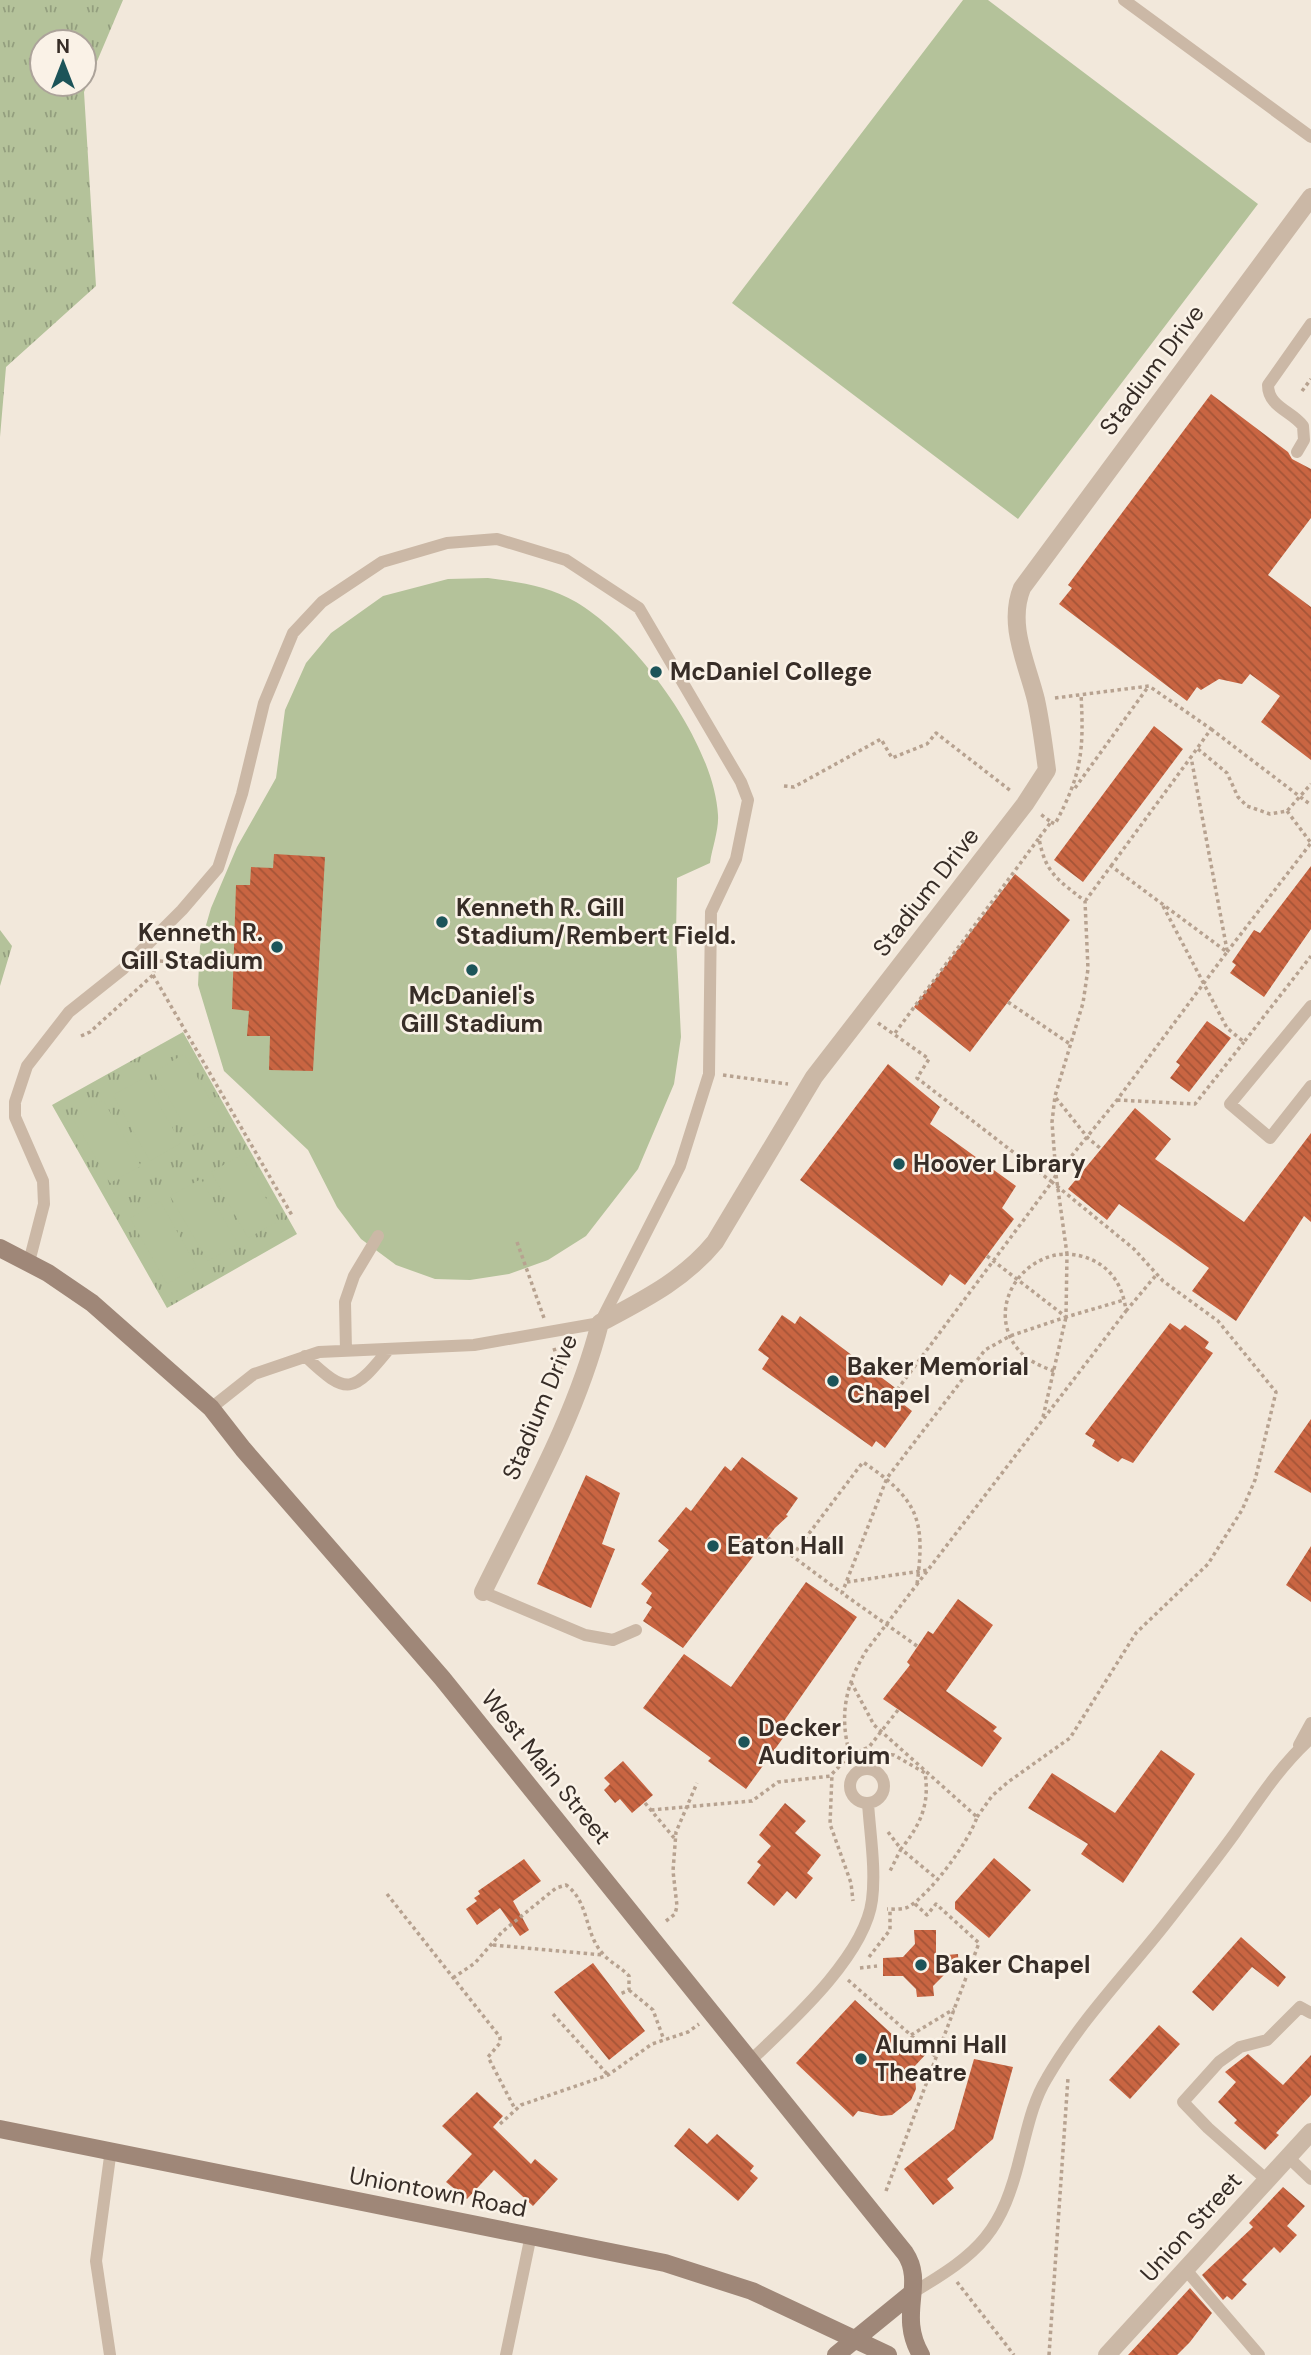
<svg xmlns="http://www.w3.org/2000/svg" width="1311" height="2355" font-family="'DM Sans',sans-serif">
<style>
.grass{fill:url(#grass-tufts);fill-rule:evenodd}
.pitch{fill:#b4c29a}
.building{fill:url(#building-back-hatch)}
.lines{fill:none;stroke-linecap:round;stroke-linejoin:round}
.path{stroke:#b7a290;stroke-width:3.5;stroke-dasharray:3.5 3.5;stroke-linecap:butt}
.lane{stroke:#cbb8a6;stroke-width:12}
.street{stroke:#cbb8a6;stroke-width:18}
.secondary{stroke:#9f8778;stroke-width:18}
.poi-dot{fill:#1c5459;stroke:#faf2e7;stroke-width:2.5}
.labels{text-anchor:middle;stroke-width:5;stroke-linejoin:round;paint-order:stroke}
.street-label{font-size:24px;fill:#372d27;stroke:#faf2e7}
.poi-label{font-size:24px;font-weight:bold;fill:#372d27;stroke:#faf2e7;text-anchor:start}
</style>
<defs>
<pattern id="grass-tufts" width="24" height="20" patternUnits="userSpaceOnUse" patternTransform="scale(1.75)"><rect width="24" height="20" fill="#b4c29a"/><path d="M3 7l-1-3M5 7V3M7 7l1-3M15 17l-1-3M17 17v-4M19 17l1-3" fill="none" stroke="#939e7e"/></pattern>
<pattern id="building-back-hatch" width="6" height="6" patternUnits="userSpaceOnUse" patternTransform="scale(1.75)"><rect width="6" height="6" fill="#c96542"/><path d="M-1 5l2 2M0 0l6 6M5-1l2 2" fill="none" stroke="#a45437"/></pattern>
</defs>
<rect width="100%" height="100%" fill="#f2e8db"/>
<path class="grass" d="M0,0H123L84,92L96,286L6,367L0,437ZM84,42V84H42V42Z
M0,930L12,946L0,986Z
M183,1032L297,1234L167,1308L52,1105Z"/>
<path class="pitch" d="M963,0H988L1258,204L1018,519L732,303Z
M488,578C518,582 549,586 576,602C637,638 714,743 718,815C719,830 712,848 710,863L677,878L676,937L681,1037L674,1084L638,1169L586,1236L548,1260L509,1274L470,1280L435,1279L396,1265L361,1239L337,1207L308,1150L224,1071L198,985L200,946L211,908L237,847L276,778L285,710L306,663L331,633L383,596L448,579Z
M184,1054L222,1120L191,1137L154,1072Z
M144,1078L181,1143L150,1161L113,1095Z
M103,1100L141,1166L110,1183L73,1118Z
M241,1155L279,1221L248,1238L211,1172Z
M201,1179L238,1244L208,1261L170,1196Z
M160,1201L197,1267L167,1284L130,1218Z"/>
<path class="building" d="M1211,394L1288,452L1292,459L1311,469V518L1268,575L1311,607V760L1261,722L1280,696L1250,674L1242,684L1219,679L1201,690L1197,687L1187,701L1059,604L1072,588L1068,585Z
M1154,726L1183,749L1083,882L1054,860Z
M274,854L325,857L313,1071L269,1070L270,1036H247L249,1011L232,1009L236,885H250L251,867L273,868Z
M1311,866V929L1264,997L1230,973L1236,965L1232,962L1254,930L1260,933Z
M1015,874L1070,920L970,1052L914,1007Z
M1207,1021L1231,1038L1189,1092L1170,1078L1180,1065L1176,1062Z
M888,1064L940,1107L930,1124L1016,1186L1002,1208L1014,1219L965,1285L950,1274L942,1286L800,1180Z
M1135,1108L1171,1139L1155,1159L1244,1222L1311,1133V1222L1304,1216L1236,1321L1192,1291L1209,1268L1119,1204L1107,1220L1068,1189Z
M782,1315L795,1324L800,1316L906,1396L903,1404L912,1411L885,1448L876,1441L872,1447L762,1369L769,1358L758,1350Z
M1170,1323L1180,1330L1185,1325L1209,1342L1205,1348L1213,1353L1133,1463L1122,1458L1118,1462L1092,1446L1095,1440L1085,1434Z
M1311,1419V1493L1274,1472Z
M742,1457L798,1498L786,1515L788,1516L775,1528L683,1648L643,1621L652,1607L646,1603L652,1593L641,1584L669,1550L658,1541L686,1507L691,1511L725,1466L731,1471Z
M586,1475L620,1493L602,1544L615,1549L591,1608L537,1584Z
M1311,1546V1602L1286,1585Z
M806,1582L857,1617L786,1718L777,1734L783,1738L746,1789L708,1761L711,1758L643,1708L684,1654L731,1687Z
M958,1599L993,1625L946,1691L997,1727L993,1731L1002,1738L982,1767L883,1699L910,1665L907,1662L928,1631L933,1634Z
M1161,1750L1195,1774L1123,1883L1081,1854L1088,1844L1028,1808L1052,1773L1115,1813Z
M623,1761L653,1795L632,1813L620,1799L615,1803L604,1790L610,1784L604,1778Z
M785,1803L806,1821L795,1833L821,1855L807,1873L813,1878L796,1899L787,1891L774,1906L747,1883L761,1865L757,1862L771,1846L759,1835Z
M994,1858L1031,1890L989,1938L955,1909V1902Z
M524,1859L541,1881L513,1901L529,1930L520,1936L500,1908L477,1925L466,1909L477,1901L474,1898L480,1894L478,1891Z
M914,1930H936V1956L958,1954L959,1972L946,1973L933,1986L934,1996L917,1997L916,1989L903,1976H883V1958L903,1957L915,1944Z
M1241,1937L1286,1977L1278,1987L1252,1967L1213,2011L1192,1992Z
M593,1963L645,2031L609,2060L554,1992Z
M855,2000L907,2048L913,2042L926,2054L914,2067L916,2089L911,2100L892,2115L881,2116L858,2111L853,2117L796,2063Z
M1159,2025L1180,2044L1130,2099L1109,2080Z
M1248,2054L1283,2085L1311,2055V2095L1276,2133L1279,2135L1265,2150L1234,2123L1237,2120L1218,2102L1236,2082L1225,2072Z
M974,2059L1013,2067L993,2139L947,2179L954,2188L933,2205L904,2169L954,2129Z
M477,2092L503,2116L493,2127L531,2164L535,2159L558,2179L533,2206L494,2170L467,2199L446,2182L472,2154L442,2126Z
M689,2128L707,2144L717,2134L754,2166L750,2171L758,2178L738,2201L674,2146Z
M1283,2187L1305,2206L1287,2226L1297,2235L1280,2253L1274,2247L1242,2280L1247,2284L1232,2300L1227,2296L1223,2300L1202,2275L1253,2227L1249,2223Z
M1190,2288L1212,2313L1190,2342L1177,2355H1128Z"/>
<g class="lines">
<path class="path" d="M1302,391L1311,379
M1055,698L1149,686L1211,729L1191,757
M1211,729L1311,805
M1198,749L1227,773L1238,797L1247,806L1270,814L1287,811L1311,784
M784,786L794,787L881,739L892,758L927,744L936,733L1011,791
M1075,788L1148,687
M1287,811L1311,843
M1051,822L1055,824C1082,774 1084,750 1081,694
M1111,866L1191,757L1227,950
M1163,906L1227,1028L1244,1042L1311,956
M1227,952L1311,843
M153,975L293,1217
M1008,1002L1070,1044
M878,1023L929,1059L917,1078L1052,1182L897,1390
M895,1033L1039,838
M81,1036L90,1032L153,975L157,961L205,962
M723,1075L788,1084
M1056,1098L1088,1138L1100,1148
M1117,1100L1195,1104L1244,1042
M517,1242L544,1318
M987,1256L1066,1317
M1126,1311L1157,1274
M554,1348L562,1374
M1054,1371C1040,1366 1026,1360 1017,1348C986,1308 1021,1254 1067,1254L1056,1175L1117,1100L1227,952L1111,866L1086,900
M1043,1417L1066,1317
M768,1538L842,1593
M792,1556L863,1462C917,1499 926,1518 917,1584
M847,1582L928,1570
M917,1646L842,1593L887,1478L985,1350L1010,1336L1066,1317
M851,1682L874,1725L977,1817C970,1840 930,1895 908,1907C902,1910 894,1909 887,1909
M898,1710L869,1747L850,1755C839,1716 845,1686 866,1651L1126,1311C1122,1277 1101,1256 1067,1254L1066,1317L1124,1300
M863,1753L894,1755L925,1773C930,1805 920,1825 901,1849L936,1878
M849,1756L832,1774L830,1824L851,1883L853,1901
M645,1803L675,1839
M651,1810L752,1801L778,1782L831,1776
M977,1817L992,1796L1008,1782L1070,1738L1136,1633L1208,1564L1242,1510L1255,1480L1276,1392L1218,1321L1163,1281L1134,1249L1052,1182L1056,1175L1052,1122L1055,1096L1083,1003L1088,969L1085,901C1058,880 1045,873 1039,838L1051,822L1039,813
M888,1832L901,1849L890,1871
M387,1894L500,2037V2043L488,2057L515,2109
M666,1921L675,1914L677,1906L673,1871L676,1832L697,1783
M493,1945L603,1955
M869,1957L890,1930V1909
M860,1968L877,1966
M453,1978L475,1963L502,1932L556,1888L566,1885C590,1902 584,1935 604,1955C611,1963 622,1968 629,1976V1990L620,1994
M848,1980L936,2057
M629,1990L653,2010L664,2040
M553,2014L608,2075
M911,2035L954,2009
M500,2124L521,2105L608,2075L652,2044L688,2032L699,2024
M886,2191L979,1943L936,1904L927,1915L914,1903
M957,2282L1014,2355
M1049,2355L1068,2078"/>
<path class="lane" d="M1124,0L1311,137
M1297,452L1304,440L1303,426C1292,411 1268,407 1268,385L1311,324
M1311,1006L1230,1104L1270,1138L1311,1086
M29,1262L44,1204L43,1181L15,1117V1102L27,1066L69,1012L123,969L182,910L218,868L242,794L264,703L293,633L322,602L382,562L447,543L497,539L566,560L639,608L741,782L748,800L736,859L711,912L709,1074L680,1166L600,1323L474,1345L319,1352L254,1374L211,1408
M346,1351L345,1302L354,1276L378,1236
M305,1356C348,1397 353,1393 389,1349
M483,1592L585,1635L613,1640L636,1630
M1299,1745L1311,1723
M850 1786a17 17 0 1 1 34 0a17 17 0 1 1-34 0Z
M751,2060C791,2022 865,1956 872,1900C876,1869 870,1834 868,1803
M1288,2157L1311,2179
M1267,2180L1208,2128L1183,2102L1219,2062L1240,2047L1267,2040L1300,2007L1311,2013
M1186,2270L1259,2355
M912,2293C981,2252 1002,2233 1021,2153C1028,2126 1033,2101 1047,2078C1081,2019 1129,1971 1170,1918C1192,1890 1214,1862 1235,1833C1259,1799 1280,1766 1311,1738
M110,2355L96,2261L111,2149
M506,2355L531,2235"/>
<path class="street" d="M483,1592C526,1504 576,1417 600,1323C643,1300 684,1280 715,1242L814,1077L1025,804L1047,770C1044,747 1041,723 1036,700C1027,663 1007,625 1022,588L1311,197
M1107,2355L1311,2132"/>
<path class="secondary" d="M0,1248L48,1273L92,1303L211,1408L243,1449L442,1678L905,2253C926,2284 897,2314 921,2355
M0,2129L665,2263L752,2291L888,2355
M836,2355L912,2293"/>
</g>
<g class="poi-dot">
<circle cx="656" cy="672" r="7"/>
<circle cx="442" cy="922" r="7"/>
<circle cx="277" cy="947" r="7"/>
<circle cx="472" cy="970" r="7"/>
<circle cx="899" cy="1164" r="7"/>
<circle cx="833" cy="1381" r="7"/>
<circle cx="713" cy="1546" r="7"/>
<circle cx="744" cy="1742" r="7"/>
<circle cx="921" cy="1965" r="7"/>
<circle cx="861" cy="2059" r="7"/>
</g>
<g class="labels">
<g class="street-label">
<text transform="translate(1152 370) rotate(-53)" y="8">Stadium Drive</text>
<text transform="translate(926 892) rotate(-52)" y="8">Stadium Drive</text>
<text transform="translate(540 1407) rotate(-67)" y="8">Stadium Drive</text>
<text transform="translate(546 1767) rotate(51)" y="8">West Main Street</text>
<text transform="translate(438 2192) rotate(11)" y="8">Uniontown Road</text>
<text transform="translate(1191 2227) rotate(-48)" y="8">Union Street</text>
</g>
<g class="poi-label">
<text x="670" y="680">McDaniel College</text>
<text x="456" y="916">Kenneth R. Gill<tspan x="456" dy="28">Stadium/Rembert Field.</tspan></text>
<text x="263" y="941" text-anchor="end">Kenneth R.<tspan x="263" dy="28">Gill Stadium</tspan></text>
<text x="472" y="1004" text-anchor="middle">McDaniel's<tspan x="472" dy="28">Gill Stadium</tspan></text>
<text x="913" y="1172">Hoover Library</text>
<text x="847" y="1375">Baker Memorial<tspan x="847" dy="28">Chapel</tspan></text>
<text x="727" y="1554">Eaton Hall</text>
<text x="758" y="1736">Decker<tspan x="758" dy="28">Auditorium</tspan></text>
<text x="935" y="1973">Baker Chapel</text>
<text x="875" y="2053">Alumni Hall<tspan x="875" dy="28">Theatre</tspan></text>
</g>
</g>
<g transform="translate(63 63)"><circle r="33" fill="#faf2e7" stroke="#aca39a" stroke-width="2"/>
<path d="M0-5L12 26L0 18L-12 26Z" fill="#1c5459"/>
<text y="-10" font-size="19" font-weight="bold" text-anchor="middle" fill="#372d27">N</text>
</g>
</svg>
